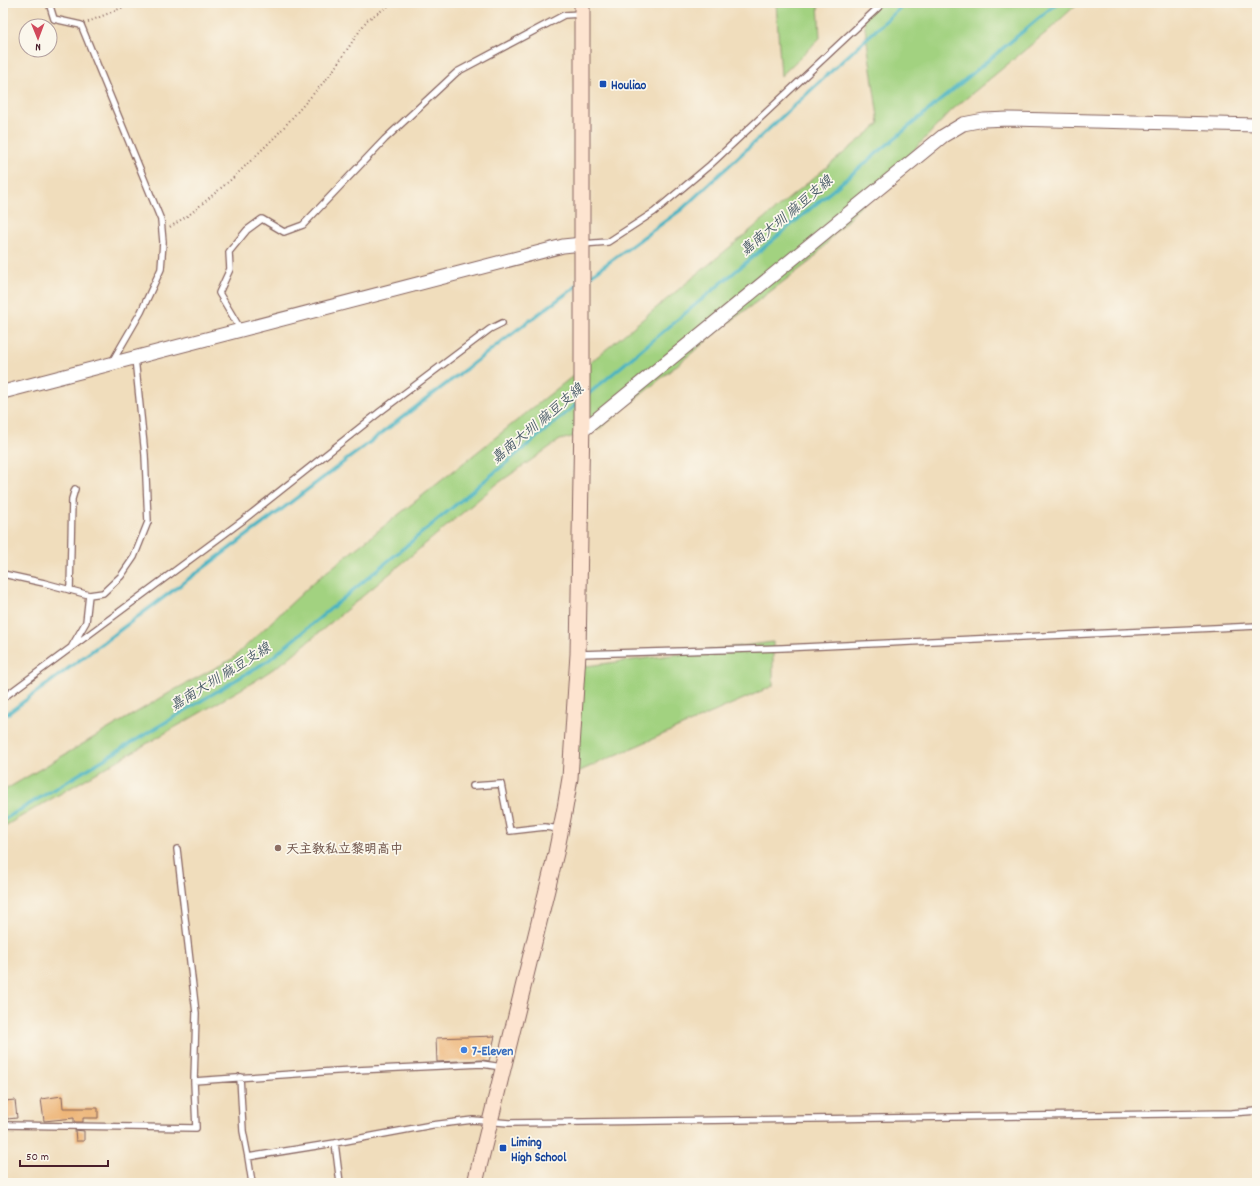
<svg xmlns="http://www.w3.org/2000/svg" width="1260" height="1186" font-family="Dekko,'LXGW WenKai TC',sans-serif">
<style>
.green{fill:#a2d280;stroke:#767856}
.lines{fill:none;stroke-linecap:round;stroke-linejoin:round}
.stream{stroke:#46b3c2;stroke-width:3.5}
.building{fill:#ecaf6d}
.service-casing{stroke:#84625e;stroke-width:8}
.tertiary-casing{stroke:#84625e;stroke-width:15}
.secondary-casing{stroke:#84625e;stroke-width:17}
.path{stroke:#84625e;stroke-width:2;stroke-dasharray:1 3;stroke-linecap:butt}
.service{stroke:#fff;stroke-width:5.5}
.tertiary{stroke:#fff;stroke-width:13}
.secondary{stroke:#fde4d0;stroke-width:15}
.transit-dot{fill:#1a4fb4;stroke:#fbf7ec;stroke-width:1.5}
.education-dot{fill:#8d6e63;stroke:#fbf7ec;stroke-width:1.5}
.shop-dot{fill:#3f7fe0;stroke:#fbf7ec;stroke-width:1.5}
.labels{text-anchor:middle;stroke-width:3.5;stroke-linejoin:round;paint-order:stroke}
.transit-label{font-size:13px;font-weight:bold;fill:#164399;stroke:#fbf7ec;text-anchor:start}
.education-label{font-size:13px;font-weight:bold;fill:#785e54;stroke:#fbf7ec;text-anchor:start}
.shop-label{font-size:13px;font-weight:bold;fill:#366cbe;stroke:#fbf7ec;text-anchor:start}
.water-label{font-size:14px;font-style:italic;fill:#485a67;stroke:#fbf7ec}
</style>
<rect width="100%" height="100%" fill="#fbf7ec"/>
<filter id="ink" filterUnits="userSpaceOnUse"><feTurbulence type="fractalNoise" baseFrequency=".025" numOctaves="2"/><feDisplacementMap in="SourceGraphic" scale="8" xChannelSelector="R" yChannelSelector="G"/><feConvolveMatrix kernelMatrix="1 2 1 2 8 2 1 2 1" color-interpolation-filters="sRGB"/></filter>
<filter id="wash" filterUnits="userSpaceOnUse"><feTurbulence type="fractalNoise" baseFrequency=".012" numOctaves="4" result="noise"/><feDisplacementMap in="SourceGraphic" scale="16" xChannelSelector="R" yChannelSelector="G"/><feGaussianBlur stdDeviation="0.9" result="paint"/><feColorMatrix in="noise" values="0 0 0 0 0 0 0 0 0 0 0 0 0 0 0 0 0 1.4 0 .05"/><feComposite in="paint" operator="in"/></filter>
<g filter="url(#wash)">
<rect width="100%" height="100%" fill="#f0ddbc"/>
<path class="green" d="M776,3H818L820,38L781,76Z
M880,3H1078L1048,31L952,110L836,232L812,260L727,324L598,430L560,440L497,484L285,661L255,681L3,827V791L176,689L232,659L315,581L598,356L879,124L863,14Z
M773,642V686L573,774L578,667Z"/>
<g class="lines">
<path class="stream" d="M586,279L682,209L905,3
M586,396L1057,3
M3,717L261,525L517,330L578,285
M3,820L269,660L578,403"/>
</g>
<g id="blocks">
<path class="building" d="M495,1036L489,1061L482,1060L437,1062L436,1038Z
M62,1096L63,1108H98V1118H83V1122H74V1118L44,1121L41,1099Z
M15,1100L17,1118L7,1119L5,1101Z
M75,1130L84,1131V1141H76Z"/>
</g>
</g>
<g filter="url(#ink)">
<use href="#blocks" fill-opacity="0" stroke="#84625e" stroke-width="1"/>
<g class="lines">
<g class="service-casing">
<path id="service" d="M49,3L54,19L81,25L161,220L163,242L161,269L141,312L112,362
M582,244L608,242L654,212L710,165L883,3
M241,330L219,293L230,269L229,252L247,230L262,219L284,232L303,225L385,139L457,72L564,15L581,14
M3,574L44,583L89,595L103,593L121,576L134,557L148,522L145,455L135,358
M70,590L72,499L75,489
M72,646L86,622L89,595
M579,654L782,648L1257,626
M3,698L242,521L381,411L490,329L502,323
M473,786L501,784L510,831L545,827L560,829
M240,1077L243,1131L248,1157L335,1143L432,1125L473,1120L509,1123L1099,1115L1231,1113L1257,1111
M194,1081L336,1071L482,1064L502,1067
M3,1125L196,1128L194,1081L196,1013L177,849
M335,1143L340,1183
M248,1157L252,1183"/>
</g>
<g class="tertiary-casing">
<path id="tertiary" d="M3,392L563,246L582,244
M581,432L943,136L963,124L984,120L1008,119L1257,125"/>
</g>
<g class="secondary-casing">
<path id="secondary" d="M475,1183L556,853L565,808L570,778L578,654L582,417V3"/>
</g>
<path class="path" d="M88,22L133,3
M170,227L190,214L233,178L276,136L330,75L367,20L393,3"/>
<use href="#service" class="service"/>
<use href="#tertiary" class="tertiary"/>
<use href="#secondary" class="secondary"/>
</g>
</g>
<g class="transit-dot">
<rect x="599" y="80" width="8" height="8" rx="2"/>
<rect x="499" y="1144" width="8" height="8" rx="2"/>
</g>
<circle class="education-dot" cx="278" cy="848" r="4"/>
<circle class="shop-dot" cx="464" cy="1050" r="4"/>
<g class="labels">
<g class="transit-label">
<text x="611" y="89">Houliao</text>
<text x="511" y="1146">Liming<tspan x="511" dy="15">High School</tspan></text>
</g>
<g class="education-label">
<text x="286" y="853">天主教私立黎明高中</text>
</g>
<g class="shop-label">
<text x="472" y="1055">7-Eleven</text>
</g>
<g class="water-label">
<text transform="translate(786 215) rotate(-40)" y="5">嘉南大圳 麻豆支線</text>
<text transform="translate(537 423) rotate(-40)" y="5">嘉南大圳 麻豆支線</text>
<text transform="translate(220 676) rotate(-32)" y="5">嘉南大圳 麻豆支線</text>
</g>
</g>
<rect width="1260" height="1186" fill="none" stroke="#fbf7ec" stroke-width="16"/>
<g transform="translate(38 38) rotate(179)"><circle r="19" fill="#fbf7ec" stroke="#b4a19f"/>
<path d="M0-3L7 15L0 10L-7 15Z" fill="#d1495b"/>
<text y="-6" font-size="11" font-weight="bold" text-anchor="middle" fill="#4a1f2b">N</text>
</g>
<path d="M20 1160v6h88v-6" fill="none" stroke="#4a1f2b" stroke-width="2"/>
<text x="26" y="1160" font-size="12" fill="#4a1f2b" stroke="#fbf7ec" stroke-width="3" paint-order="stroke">50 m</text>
</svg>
